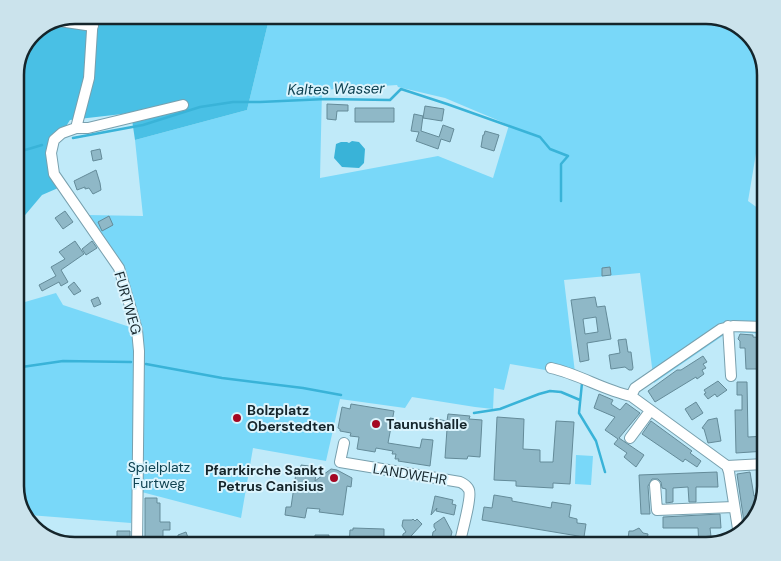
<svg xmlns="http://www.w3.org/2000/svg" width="781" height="561" font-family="'DM Sans',sans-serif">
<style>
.green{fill:#79d8f9;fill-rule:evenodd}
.forest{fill:#49c0e5}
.water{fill:#39b3d8}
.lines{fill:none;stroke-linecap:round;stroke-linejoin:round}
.stream{stroke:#39b3d8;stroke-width:2.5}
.building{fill:#8fb8c7;stroke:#648b99;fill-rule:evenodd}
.minor-casing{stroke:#78a0ae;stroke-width:12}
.minor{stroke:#fff;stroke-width:10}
.poi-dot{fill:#a40723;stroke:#dbf4fd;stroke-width:2}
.labels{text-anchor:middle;stroke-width:4;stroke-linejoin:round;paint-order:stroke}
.street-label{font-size:14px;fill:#15252b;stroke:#dbf4fd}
.poi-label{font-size:14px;font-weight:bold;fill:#15252b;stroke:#dbf4fd;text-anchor:start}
.park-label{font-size:14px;fill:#0f4352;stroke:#dbf4fd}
.water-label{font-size:15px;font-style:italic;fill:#0f4353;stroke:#dbf4fd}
.rim{fill:none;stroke:#15252b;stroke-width:2.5}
</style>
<rect width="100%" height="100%" fill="#c0eaf9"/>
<path class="green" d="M270,15H706L742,27L766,75V94L748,201L766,214V334L734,332L724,335L654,383L640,273L564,280L576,381L563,373L510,364L504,390L494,388L493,409L475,407L412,397L405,408L340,399L326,461L253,448L241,518L134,490L131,523L29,515L15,490V299L18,304L56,293L63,305L139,330L136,312L88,215L143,216L135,140L247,110ZM397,85L398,87L445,98L509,125L493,178L438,156L320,178L322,90Z
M576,455L593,456L591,485L575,484Z"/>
<path class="forest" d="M75,15H270L247,110L135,140L131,113L70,120C61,134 50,150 55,168C57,174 62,180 65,185L42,195L15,227V71L35,30Z"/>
<path class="water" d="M352,141L359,142L365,149L364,163L359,168L342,167L334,158L336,144L341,142H347L349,143Z"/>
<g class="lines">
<path class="stream" d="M73,138L143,125L200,107L233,102H260L326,99L390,100L401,89L447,104L540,137L550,149L568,156L561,164V201
M15,153L42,145
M146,364L222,378L303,388L341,395
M15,368L63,361L131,362
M582,383L579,413L596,441L605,472
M474,413L500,409L539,394L550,391L561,392L580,400"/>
</g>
<path class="building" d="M327,104L348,105V111H337L336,120L327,119Z
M425,106L444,109L442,121L423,118Z
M355,108H394V122H355Z
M414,114L423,116L421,131L439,137L443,125L454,129L450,142L441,139L438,149L416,141L419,132L411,131Z
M485,131L499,135L494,151L481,147L483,135H484Z
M100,149L102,159L93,161L91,151Z
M96,170L100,183L101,190L93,194L89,188L85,189V187L77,190L74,181Z
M65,211L73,222L63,229L55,218Z
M109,216L113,225L102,231L98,222Z
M75,241L84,254L61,270L68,282L61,286L59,282L42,291L39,285L56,276L51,267L65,259L59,252Z
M92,241L97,248L86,255L82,249Z
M610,267L611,275L602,276V268Z
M74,282L81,291L74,295L68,287Z
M98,297L101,304L94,307L91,300Z
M595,297L597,307L605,306L611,339L587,343L589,360L580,362L571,300ZM596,317L598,332L585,334L583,319Z
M740,334L753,335V337L766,338V349L757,350V369H746L745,348H740V341L738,339Z
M626,339L628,352H631L633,368L632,370H629L625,367L611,369L609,355L620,353L618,340Z
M703,356L707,362L703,364L706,368L702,370L704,374L697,379L696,377L655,402L648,391L677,370H681Z
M718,381L727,390L717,397L715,394L708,399L704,394L706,393L704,390Z
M737,382H747L748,437L766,436V451L736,453L735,410H742V395H737Z
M599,394L613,400L611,404L620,410L626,403L640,413L619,438L644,455L636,467L624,457L627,453L614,444L618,439L605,430L615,417L594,408Z
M696,402L703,413L692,420L685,409Z
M351,404L394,411L388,443L420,448L422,439L433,440L430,466L398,461L399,459H395L396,454H392L393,451L376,448L375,452L357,449L359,437L350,436L351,433L340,431V429L338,428L342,407L350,409Z
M448,414L470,416L469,419L482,420L480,457L468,456L467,459L445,458L447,429L429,426L430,418L447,421Z
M497,417L524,419L523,449L540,450V462H553L556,421L574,422L570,484L553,483V488L516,486V481L494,480Z
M717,418L721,441L708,443L704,429L702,428L708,420Z
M651,421L692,451L690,453L701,461L697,467L685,459L683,462L642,434Z
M301,465L317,467L315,481L331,469L337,470L352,478L351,487L347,486L343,515L319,512L320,509L307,508L305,518L285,515L286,507H291L296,473L300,474Z
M717,472L718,487H696V502H689L688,487L673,488V502L666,503V489L662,488L661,482L658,479H652L648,486L650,514H641L639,475Z
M750,472L754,496L759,495L760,502L754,503L756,516L754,522L745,529L737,474Z
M494,495L512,498V501L551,508L552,502L571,505L569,517L577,519V523L586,524L584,537L482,520L484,507L492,508Z
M435,496L453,500L452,504L456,505L454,515L436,511L437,508L431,515Z
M145,498H157V503H160V522H170V530H163V540H145Z
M720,514L721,528H710L712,545L699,546L698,528H663V517Z
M444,517L452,532L449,544L448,546H432L428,540L432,538L433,532L436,530L434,527V524Z
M413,519L415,521L417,519L422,524L402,546L403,534L406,532L402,526L403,520H412Z
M353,528L384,529V546H349L350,530H353Z
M639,528L643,533L648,534L646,546H627L629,531H633Z
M117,531H130V543L117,544Z
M186,532L191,546H177L178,535Z
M315,535H329L328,546H315Z"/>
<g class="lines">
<g class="minor-casing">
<path id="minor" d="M59,21L93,26
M76,128L89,78L93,15
M728,326L731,376
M551,368C579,374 603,390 631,396L635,388L721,329L733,326L766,327
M631,396L727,466
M630,438L650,411
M344,443L340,462L460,482C464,484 467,485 469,490C472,498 461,535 459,546
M655,485L657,510L734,507
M739,535L729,472L727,466L766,464
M137,546L139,351L137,330L119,268L54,174L51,153L54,140L62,133L76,128H88L183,105"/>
</g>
<use href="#minor" class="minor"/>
</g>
<g class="poi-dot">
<circle cx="237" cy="418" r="5"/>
<circle cx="376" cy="424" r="5"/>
<circle cx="334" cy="478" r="5"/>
</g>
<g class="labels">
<g class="street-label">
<text transform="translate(128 303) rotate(74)" y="5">FURTWEG</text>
<text transform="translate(410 474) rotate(9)" y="5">LANDWEHR</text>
</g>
<g class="poi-label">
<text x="247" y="415">Bolzplatz<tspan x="247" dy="16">Oberstedten</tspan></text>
<text x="386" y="429">Taunushalle</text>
<text x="324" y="475" text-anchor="end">Pfarrkirche Sankt<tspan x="324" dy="16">Petrus Canisius</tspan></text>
</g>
<g class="park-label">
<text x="159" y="472">Spielplatz<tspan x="159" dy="16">Furtweg</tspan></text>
</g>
<g class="water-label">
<text transform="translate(336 89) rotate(-1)" y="5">Kaltes Wasser</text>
</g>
</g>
<path d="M0 0H781V561H0ZM75 24H706A51 51 0 0 1 757 75V486A51 51 0 0 1 706 537H75A51 51 0 0 1 24 486V75A51 51 0 0 1 75 24Z" fill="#cbe3ec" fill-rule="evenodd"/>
<path class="rim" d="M75 24H706A51 51 0 0 1 757 75V486A51 51 0 0 1 706 537H75A51 51 0 0 1 24 486V75A51 51 0 0 1 75 24Z"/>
</svg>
